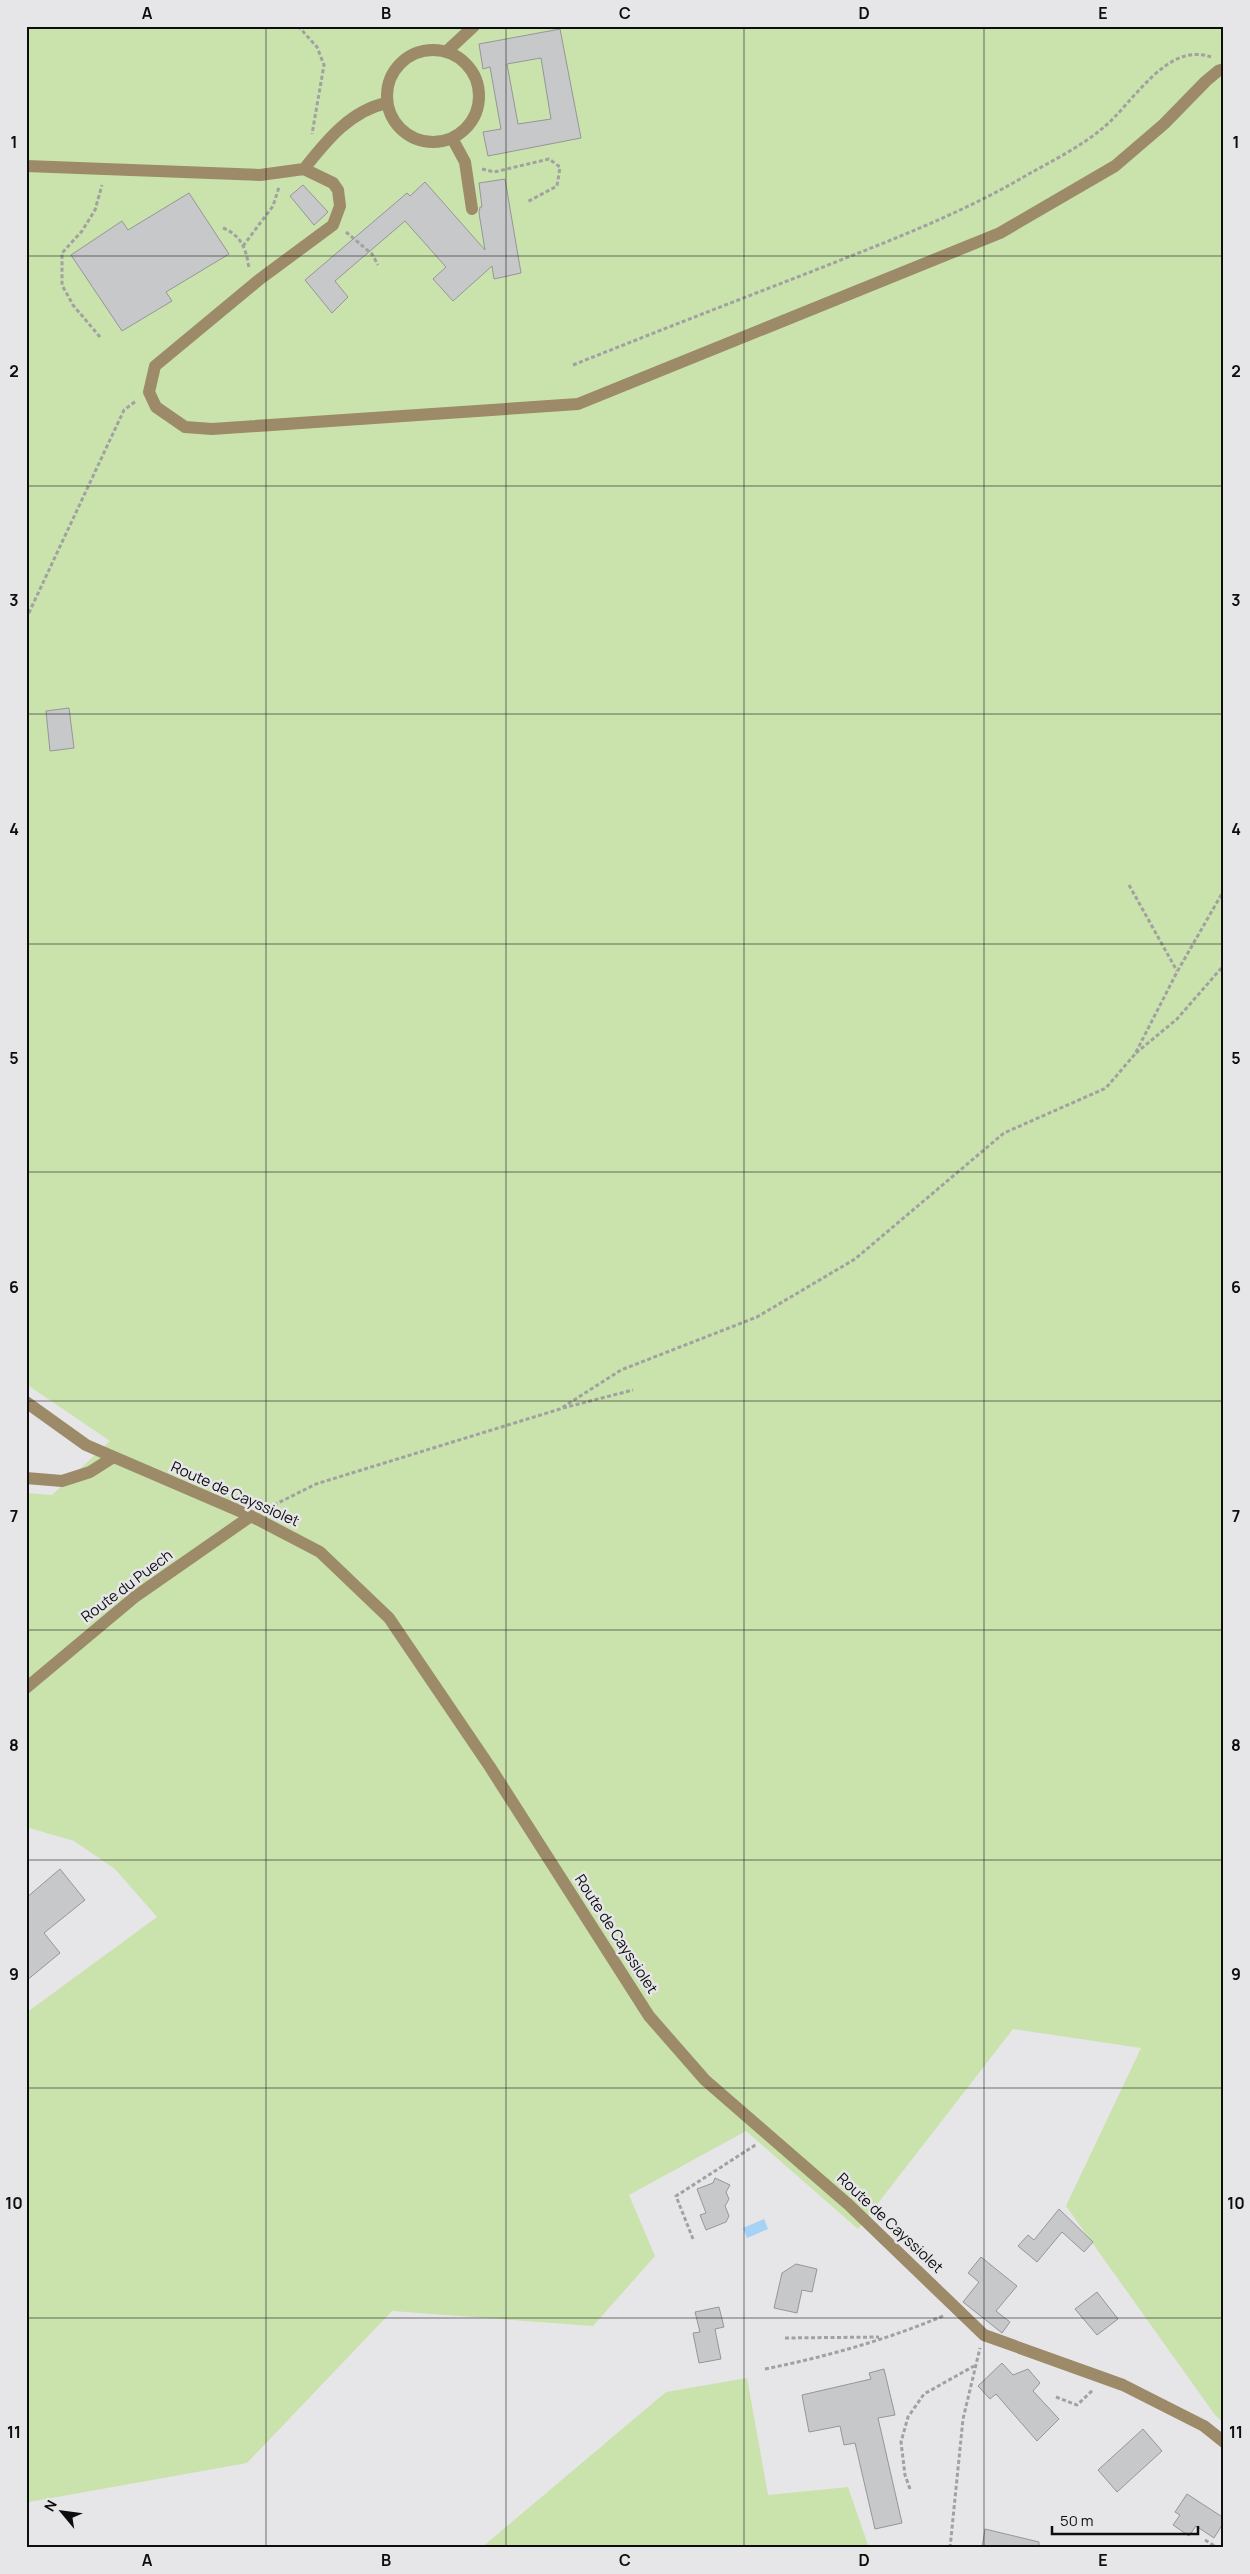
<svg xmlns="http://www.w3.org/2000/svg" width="1250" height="2574" font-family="Manrope,sans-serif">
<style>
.green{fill:#cae2ac}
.water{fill:#a5d2f5}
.building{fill:#c7c8c9;stroke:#969697;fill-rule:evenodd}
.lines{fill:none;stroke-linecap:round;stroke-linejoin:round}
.path{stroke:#a1a1a2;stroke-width:3;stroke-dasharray:4 2.5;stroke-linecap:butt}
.minor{stroke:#9c8a69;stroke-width:12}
.grid{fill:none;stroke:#0d0d0e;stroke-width:1;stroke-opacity:0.55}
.labels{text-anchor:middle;stroke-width:5;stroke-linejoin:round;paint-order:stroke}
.street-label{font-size:15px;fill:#0d0d0e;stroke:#e6e6e8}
.neatline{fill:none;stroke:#0d0d0e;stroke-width:2}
.grid-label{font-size:16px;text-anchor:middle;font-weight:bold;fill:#0d0d0e}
</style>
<rect width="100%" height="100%" fill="#e6e6e8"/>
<path class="green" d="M26,26H1224V2423L1215,2415L1066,2206L1141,2048L1013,2029L858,2229L746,2131L629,2195L655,2256L593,2326L392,2311L247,2463L29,2502L26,2508V2013L157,1917L115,1869L74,1841L26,1827V1493L52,1495L110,1441L26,1384Z
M747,2378L768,2495L848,2487L869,2548H481L666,2392Z"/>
<path class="water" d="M764,2219L768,2229L747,2238L743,2228Z"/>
<path class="building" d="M560,29L581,138L488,156L483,132L501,129L490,67L483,69L479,44ZM541,58L551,119L518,124L507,64Z
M505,179L521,273L494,279L492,266L453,301L433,279L446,267L405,221L335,281L348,297L332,313L305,280L407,193L410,196L425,182L485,250L479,213L480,207H482L479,183Z
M303,185L328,212L314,225L290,196Z
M189,193L229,254L166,292L172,301L122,331L71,255L122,221L128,230Z
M69,708L74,748L50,751L46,711Z
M60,1869L85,1900L44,1933L60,1953L26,1981V1898Z
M715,2178L730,2185L726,2192L729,2199L725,2206L729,2216L726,2222L706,2230L700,2215L706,2213L697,2189L713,2183Z
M1059,2209L1093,2242L1084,2252L1062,2232L1037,2262L1018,2246L1028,2235L1034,2240Z
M981,2257L1017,2286L996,2311L1010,2322L1002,2333L963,2302L979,2282L968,2273Z
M796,2264L817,2269L812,2292L802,2290L797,2313L774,2308L782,2273Z
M1097,2292L1118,2319L1097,2335L1075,2309Z
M719,2307L724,2327L715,2329L721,2359L699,2363L693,2333L700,2332L695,2312Z
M1002,2363L1013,2375L1028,2369L1040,2383L1033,2391L1059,2419L1037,2441L996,2394L990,2399L978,2386Z
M884,2369L895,2415L878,2418L902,2523L875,2529L855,2443L844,2445L840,2426L809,2432L802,2395L871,2379L869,2373Z
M1143,2429L1162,2451L1117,2492L1098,2470Z
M1187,2494L1224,2518V2522L1214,2538L1196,2526L1189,2536L1173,2525L1180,2515L1175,2512Z
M985,2529L1039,2542V2548H982Z"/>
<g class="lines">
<path class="path" d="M298,26L317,47L324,65L312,134
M482,169L494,172L549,159L560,167L557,186L527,202
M223,228C242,236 246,249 249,268
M346,232L372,254L378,265
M243,246L273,206L279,187
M100,337L73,305L62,285V253L82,231L95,210L102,185
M573,365C653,333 733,302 813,271C886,242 959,215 1027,175C1052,161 1082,146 1104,127C1133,103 1167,41 1211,57
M26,619L124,410L136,401
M1129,885L1177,971
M1136,1053L1177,1019L1224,965
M563,1408L633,1390
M268,1508L316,1484L560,1409L621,1370L757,1317L855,1259L1004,1133L1106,1088L1135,1054L1177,972L1224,890
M693,2239L676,2196L757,2144
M785,2338L879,2337
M765,2369C825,2357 886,2340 943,2316
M1056,2397L1077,2405L1093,2390
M910,2489L905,2475L901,2442L908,2417L924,2394L974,2366
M1205,2540L1218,2548
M950,2548L963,2419L980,2348"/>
<path class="minor" d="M387 96a46 46 0 1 1 92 0a46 46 0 1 1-92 0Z
M446,52L474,26
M452,138L465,162L472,209
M26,166L260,175L304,169L333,183L338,190L340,206L333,225L260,279L155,366L149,392L156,407L185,427L212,429L578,404L1000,233L1115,166L1164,124L1206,81L1218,71L1224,69
M304,169C326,141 351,110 387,103
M26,1402L86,1445L251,1516L320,1552L389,1618L490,1767L649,2016L705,2080L849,2205L984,2335L1123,2385L1204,2426L1224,2442
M26,1478L62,1481L90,1472L112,1458
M26,1688L136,1596L251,1516"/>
</g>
<path class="grid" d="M266,26V2548M506,26V2548M744,26V2548M984,26V2548M26,256H1224M26,486H1224M26,714H1224M26,944H1224M26,1172H1224M26,1401H1224M26,1630H1224M26,1860H1224M26,2088H1224M26,2318H1224"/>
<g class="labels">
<g class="street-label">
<text transform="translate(235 1494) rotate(24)" y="5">Route de Cayssiolet</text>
<text transform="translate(127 1586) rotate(-37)" y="5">Route du Puech</text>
<text transform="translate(616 1934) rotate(57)" y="5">Route de Cayssiolet</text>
<text transform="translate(890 2223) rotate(43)" y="5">Route de Cayssiolet</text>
</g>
</g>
<rect width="1250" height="2574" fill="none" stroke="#e6e6e8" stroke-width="55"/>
<g transform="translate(62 2512) rotate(299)" stroke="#e6e6e8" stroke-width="4" paint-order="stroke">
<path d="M0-4L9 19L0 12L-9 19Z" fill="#0d0d0e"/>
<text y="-8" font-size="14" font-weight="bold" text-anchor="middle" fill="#0d0d0e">N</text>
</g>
<path d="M1052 2526v8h146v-8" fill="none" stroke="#0d0d0e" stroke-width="2.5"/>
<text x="1060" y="2526" font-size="15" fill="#0d0d0e" stroke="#e6e6e8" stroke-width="4" paint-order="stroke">50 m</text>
<rect x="28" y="28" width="1194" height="2518" class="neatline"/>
<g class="grid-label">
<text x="147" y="19">A</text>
<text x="386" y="19">B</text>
<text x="625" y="19">C</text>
<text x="864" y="19">D</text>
<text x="1103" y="19">E</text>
<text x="14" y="148">1</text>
<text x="1236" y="148">1</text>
<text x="14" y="377">2</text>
<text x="1236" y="377">2</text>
<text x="14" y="606">3</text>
<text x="1236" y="606">3</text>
<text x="14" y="835">4</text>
<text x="1236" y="835">4</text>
<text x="14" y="1064">5</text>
<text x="1236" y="1064">5</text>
<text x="14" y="1293">6</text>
<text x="1236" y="1293">6</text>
<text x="14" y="1522">7</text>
<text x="1236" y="1522">7</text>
<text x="14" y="1751">8</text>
<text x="1236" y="1751">8</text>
<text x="14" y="1980">9</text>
<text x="1236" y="1980">9</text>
<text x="14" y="2209">10</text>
<text x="1236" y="2209">10</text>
<text x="14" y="2438">11</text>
<text x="1236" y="2438">11</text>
<text x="147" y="2566">A</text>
<text x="386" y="2566">B</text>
<text x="625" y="2566">C</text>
<text x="864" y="2566">D</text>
<text x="1103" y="2566">E</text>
</g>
</svg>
